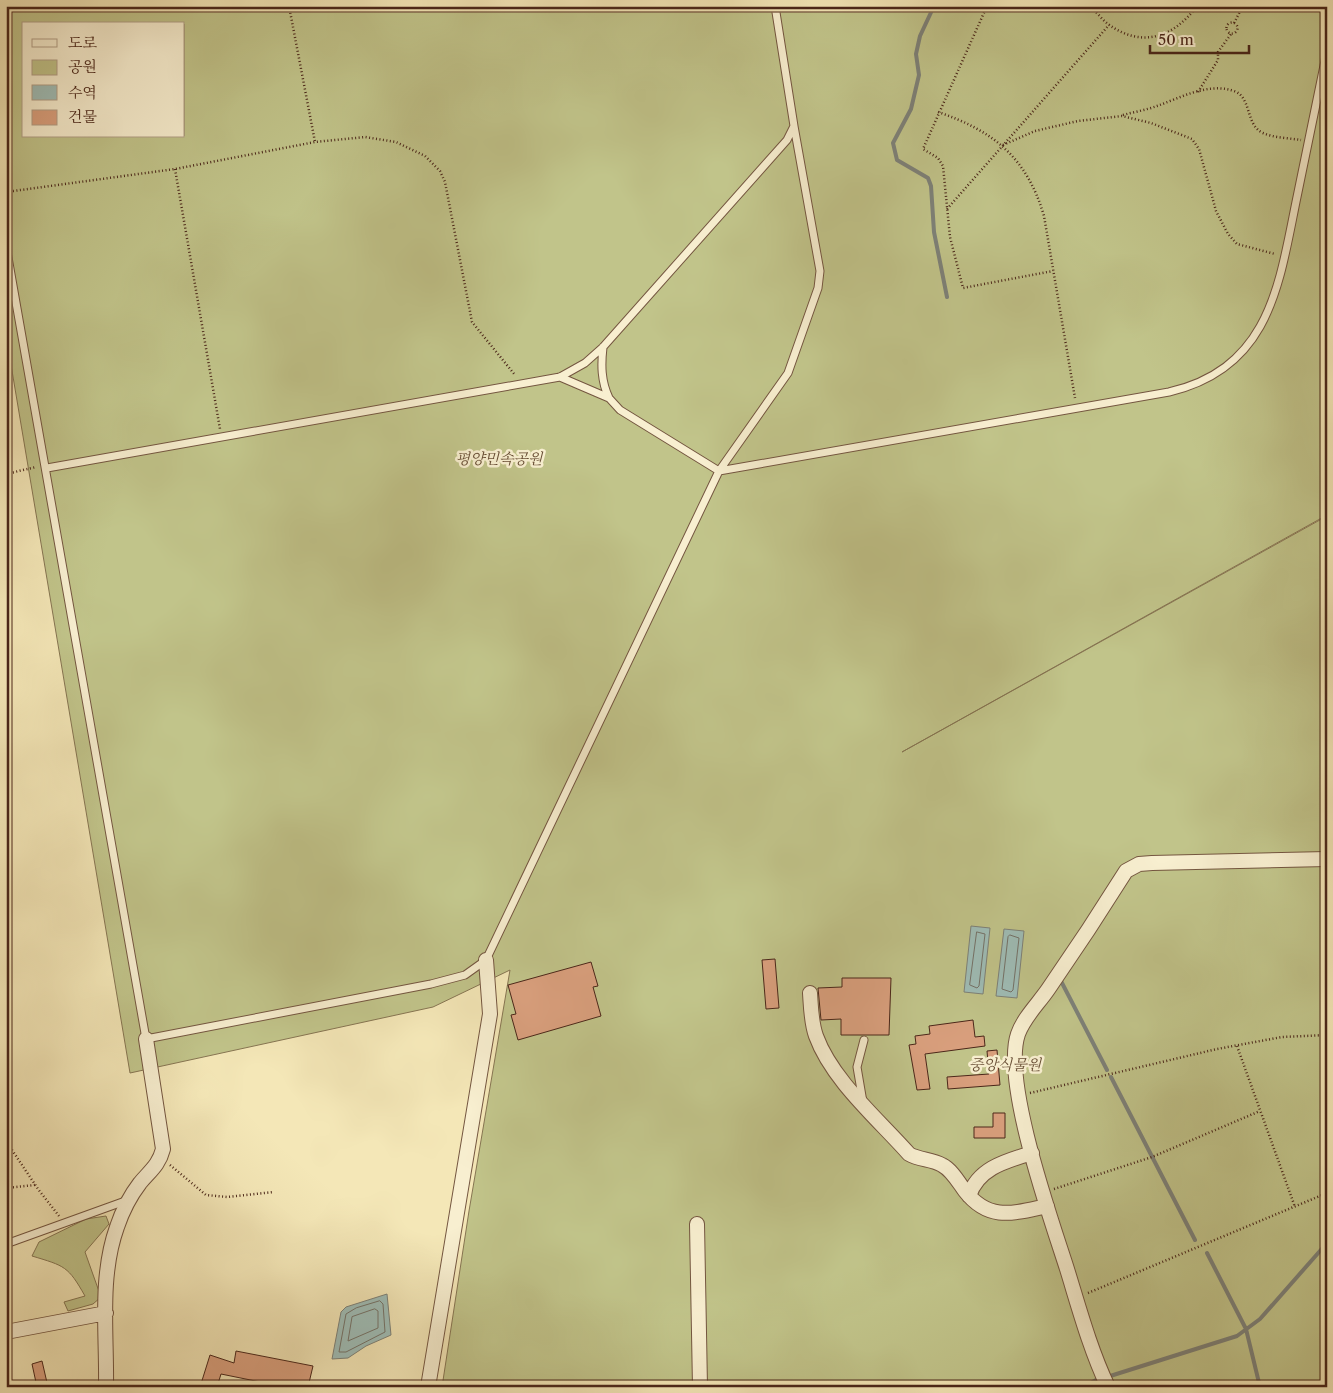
<svg xmlns="http://www.w3.org/2000/svg" width="1333" height="1393" font-family="'Libre Caslon Text','Noto Serif KR',serif">
<style>
.green{fill:#c1c48a;stroke:#867552;fill-rule:evenodd}
.water{fill:#9fbeb8;stroke:#7d8178}
.lines{fill:none;stroke-linecap:round;stroke-linejoin:round}
.shore{stroke:#747268;stroke-width:1}
.stream{stroke:#7d8178;stroke-width:4}
.building{fill:#daa07e;stroke:#4a2619}
.service-casing{stroke:#745640;stroke-width:9}
.minor-casing{stroke:#745640;stroke-width:16}
.path{stroke:#4a2619;stroke-width:2.5;stroke-dasharray:1 2.5;stroke-linecap:butt}
.service{stroke:#f8efd0;stroke-width:7}
.minor{stroke:#f8efd0;stroke-width:14}
.labels{text-anchor:middle;stroke-width:5;stroke-linejoin:round;paint-order:stroke}
.park-label{font-size:15px;font-style:italic;fill:#684e35;stroke:#f8efd0}
</style>
<rect width="100%" height="100%" fill="#f4e7b7"/>
<filter id="stains"><feTurbulence type="fractalNoise" baseFrequency=".004" numOctaves="4"/><feColorMatrix values="0 0 0 0 .2 0 0 0 0 .09 0 0 0 0 .02 0 0 0 .5 -.17"/></filter>
<radialGradient id="worn" r=".72"><stop offset=".6" stop-color="#630" stop-opacity="0"/><stop offset="1" stop-color="#630" stop-opacity=".3"/></radialGradient>
<path class="green" d="M6,6H1327V515L902,752L1327,516V1387H442L469,1211L510,970L433,1007L130,1073L6,335ZM24,24H184V136H24Z
M106,1216L109,1224L85,1252L101,1297L93,1304L68,1311L64,1302L85,1296C68,1266 65,1266 32,1256L39,1242L86,1219Z"/>
<path class="water" d="M971,926L990,928L983,994L964,992Z
M1004,929L1024,931L1017,998L996,996Z
M387,1294L391,1335L366,1346L348,1358L332,1359L341,1312L346,1307Z"/>
<g class="lines">
<path class="shore" d="M977,932L985,934L979,986L977,988L970,985Z
M1010,935L1019,938L1013,990L1011,992L1002,989L1008,937Z
M380,1301L383,1304L385,1332L346,1352H339L346,1314L356,1308Z
M375,1309L378,1311V1328L348,1341L352,1317Z"/>
<path class="stream" d="M934,6L920,36L916,54L919,75L911,109L893,143L897,160L928,178L931,186L934,232L947,297
M1061,981L1107,1070
M1111,1077L1195,1240
M1207,1253L1246,1329L1260,1387
M1107,1377L1237,1336L1260,1319L1327,1243
M1083,1387L1098,1379"/>
</g>
<path class="building" d="M775,959L779,1008L766,1009L762,960Z
M591,962L598,986L593,987L601,1016L518,1040L511,1015L516,1014L508,985Z
M842,978H891L889,1035H841V1019L821,1020L818,988L842,987Z
M973,1020L975,1037L984,1036L985,1046L925,1054L930,1089L917,1090L909,1045L916,1044L915,1036L930,1034L929,1026Z
M997,1050L1000,1085L948,1089L947,1077L989,1074L987,1051Z
M993,1113H1005V1138H974V1127H993Z
M236,1351L313,1366L308,1387H285L221,1374L217,1387H200L210,1355L234,1363Z
M42,1361L48,1387H37L32,1364Z"/>
<g class="lines">
<g class="service-casing">
<path id="service" d="M6,246L146,1039L431,984L465,975L486,960L719,471L620,410L609,398L560,377
M603,347C601,365 601,381 609,398
M47,468L560,377L585,363L603,347L787,140L794,126L775,6
M719,471L1169,392C1271,368 1279,284 1297,197C1307,148 1317,99 1327,51
M719,471L788,373L818,288L820,271L794,126
M863,1102L857,1067L864,1040
M6,1244L128,1200"/>
</g>
<g class="minor-casing">
<path id="minor" d="M810,993C811,1007 811,1022 816,1036C832,1080 878,1119 909,1154C919,1160 932,1159 942,1165C952,1170 959,1183 965,1191C989,1222 1014,1213 1047,1206
M969,1196C978,1168 1006,1161 1032,1153
M697,1224L700,1387
M6,1332L106,1313
M106,1387C107,1334 99,1277 117,1227C122,1212 130,1196 140,1183C150,1171 159,1165 163,1149L146,1039
M428,1387L490,1014L486,960
M1108,1387C1090,1349 1079,1308 1067,1269C1051,1219 1002,1081 1018,1034C1024,1017 1039,1003 1049,988C1076,949 1101,911 1126,871L1139,864L1152,863L1327,859"/>
</g>
<path class="path" d="M289,6L315,142
M987,6L923,149L938,158L943,166L950,237L963,288L1053,271
M1088,6C1096,10 1101,19 1108,24C1142,49 1174,37 1197,6
M1226.5 28a5.5 5.5 0 1 1 11 0a5.5 5.5 0 1 1-11 0Z
M1234,23L1243,6
M1198,92L1218,60V52L1231,34
M938,112C994,131 1027,158 1044,216L1075,398
M1123,115C1134,112 1146,110 1157,106C1180,98 1208,82 1234,91C1252,97 1245,125 1263,133C1274,138 1289,138 1301,140
M1003,145L1035,131L1078,121L1122,116L1151,123L1192,139L1199,149L1216,211L1228,234L1237,244L1275,254
M175,169L220,429
M6,192L175,169L315,142L365,137L396,142L425,156L440,171L445,182L472,322L515,375
M947,209L1109,25
M6,474L36,467
M1237,1046L1295,1207
M1030,1093L1217,1049L1282,1037L1327,1035
M6,1141L38,1189L59,1216
M170,1165L206,1195L227,1197L274,1192
M6,1188L35,1185
M1054,1189L1152,1157L1260,1111
M1088,1293L1327,1193"/>
<use href="#service" class="service"/>
<use href="#minor" class="minor"/>
</g>
<g class="labels">
<g class="park-label">
<text x="499" y="464">평양민속공원</text>
<text x="1005" y="1070">중앙식물원</text>
</g>
</g>
<rect width="1333" height="1393" fill="none" stroke="#f4e7b7" stroke-width="25"/>
<rect x="8" y="8" width="1318" height="1378" fill="none" stroke="#4a2619" stroke-width="2.5"/>
<rect x="12" y="12" width="1308" height="1368" fill="none" stroke="#4a2619"/>
<rect x="22" y="22" width="162" height="115" fill="#f8efd0" stroke="#b29f87"/>
<rect x="32" y="39" width="25" height="8" fill="#f8efd0" stroke="#b29f87"/>
<text x="68" y="48" font-size="15" fill="#4a2619">도로</text>
<rect x="32" y="60" width="25" height="15" fill="#c1c48a" stroke="#b29f87"/>
<text x="68" y="72" font-size="15" fill="#4a2619">공원</text>
<rect x="32" y="85" width="25" height="15" fill="#9fbeb8" stroke="#b29f87"/>
<text x="68" y="98" font-size="15" fill="#4a2619">수역</text>
<rect x="32" y="110" width="25" height="15" fill="#daa07e" stroke="#b29f87"/>
<text x="68" y="122" font-size="15" fill="#4a2619">건물</text>
<path d="M1150 45v8h99v-8" fill="none" stroke="#4a2619" stroke-width="2.5"/>
<text x="1158" y="45" font-size="15" fill="#4a2619" stroke="#f8efd0" stroke-width="4" paint-order="stroke">50 m</text>
<rect width="100%" height="100%" filter="url(#stains)"/>
<rect width="100%" height="100%" fill="url(#worn)"/>
</svg>
